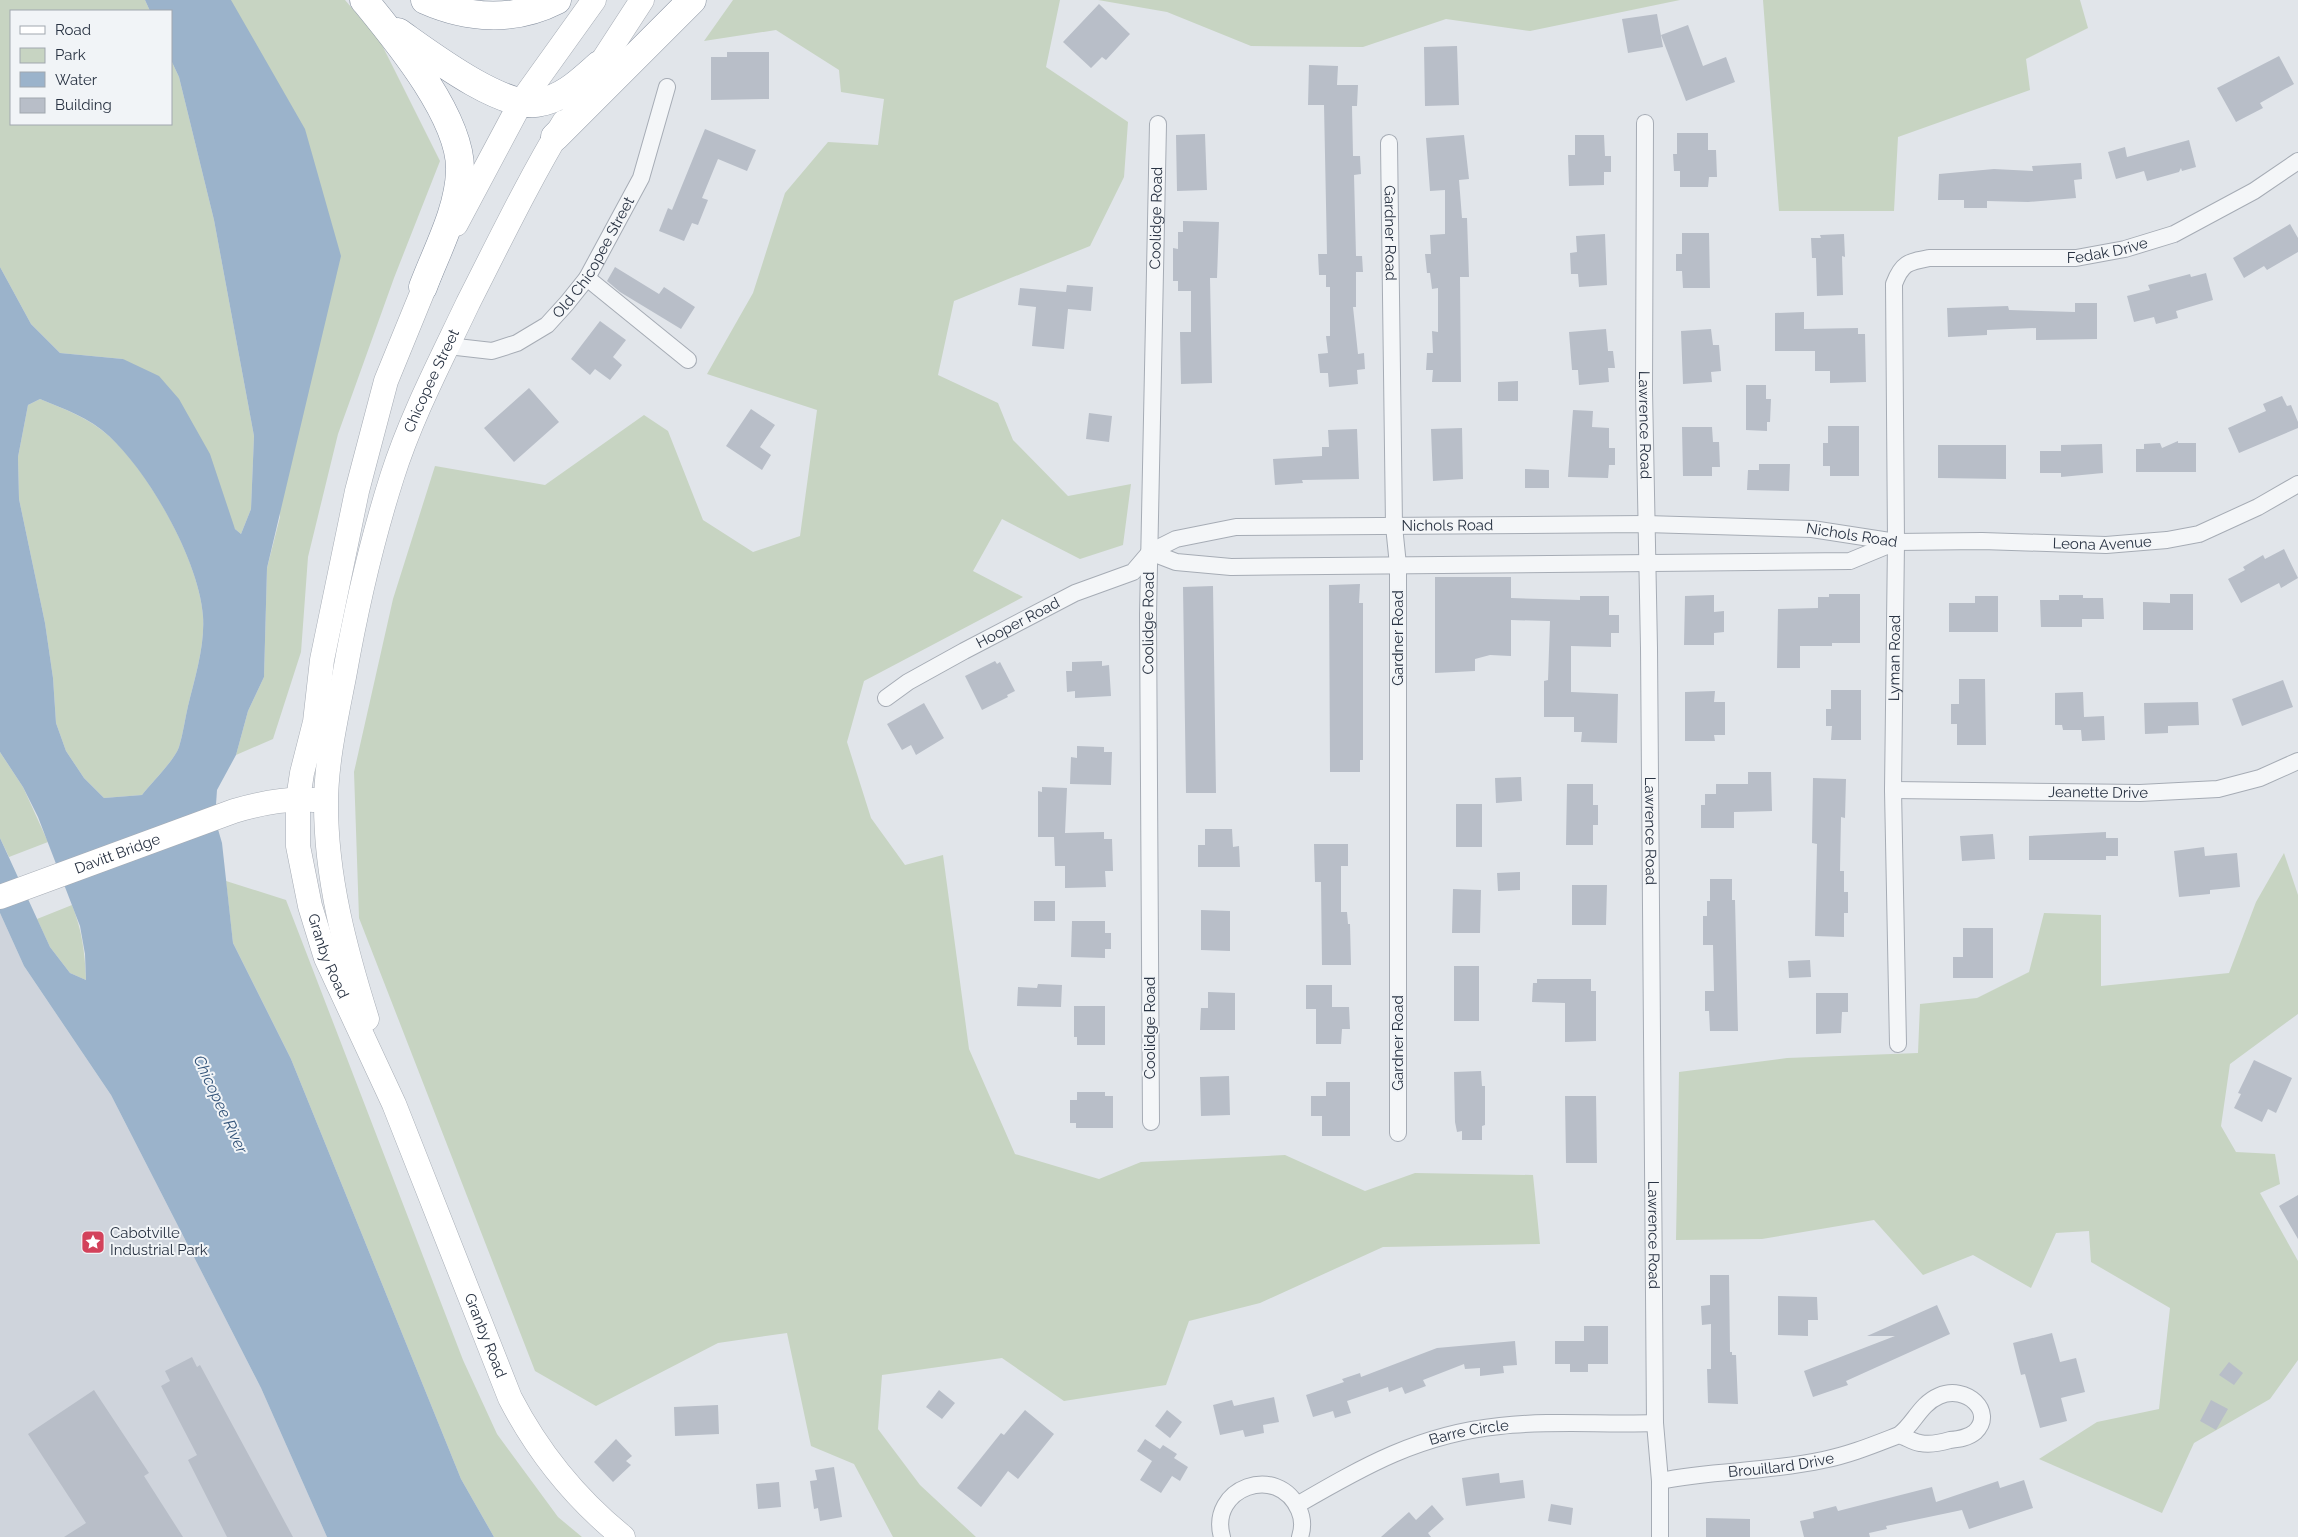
<svg xmlns="http://www.w3.org/2000/svg" width="2298" height="1537" font-family="Raleway,sans-serif">
<style>
.built{fill:#cfd4dc}
.green{fill:#c7d4c2}
.water{fill:#9bb3cb;fill-rule:evenodd}
.building{fill:#b8bec8}
.lines{fill:none;stroke-linecap:round;stroke-linejoin:round}
.minor-casing{stroke:#a6acb5;stroke-width:18}
.secondary-casing{stroke:#a6acb5;stroke-width:25}
.motorway-casing{stroke:#8892a1;stroke-width:29}
.minor{stroke:#f4f6f8;stroke-width:16}
.secondary{stroke:#fff;stroke-width:24}
.motorway{stroke:#fff;stroke-width:28}
.labels{text-anchor:middle;stroke-width:4;stroke-linejoin:round;paint-order:stroke}
.street-label{font-size:15px;fill:#293343;stroke:#f1f4f7}
.poi-label{font-size:15px;fill:#293343;stroke:#f1f4f7;text-anchor:start}
.water-label{font-size:16px;font-style:italic;fill:#315278;stroke:#f1f4f7}
</style>
<rect width="100%" height="100%" fill="#e1e5ea"/>
<path class="built" d="M0,913L24,966L111,1095L261,1388L327,1537H0Z"/>
<path class="green" d="M0,0H145L150,11H11V124H171V60L179,77L214,220L254,436L251,509L241,534L235,529L123,359L60,353L31,324L0,267Z
M231,0H345L380,41L440,161L394,278L338,434L308,557L301,652L273,739L236,755L248,711L264,677L267,568L280,517Z
M733,0H1060L1046,67L1128,122L1124,177L1090,246L954,301L938,375L998,403L1013,440L1068,496L1131,484L1123,545L1080,559L1002,519L973,571L1023,597L864,681L847,742L871,818L905,865L943,855L969,1049L1015,1154L1099,1179L1141,1162L1285,1155L1365,1191L1415,1173L1533,1175L1540,1244L1383,1247L1260,1303L1189,1321L1166,1385L1064,1401L1002,1358L882,1375L878,1429L920,1485L976,1537H893L854,1464L811,1446L787,1333L718,1343L596,1406L535,1371L359,918L354,772L393,599L435,466L545,485L644,415L668,431L703,520L753,552L800,536L817,410L707,374L753,293L785,193L828,142L878,145L884,99L841,92L839,70L776,30L704,41Z
M1098,0H1680L1530,31L1446,19L1363,47L1251,46L1167,12Z
M1763,0H2080L2088,28L2026,59L2030,90L1898,137L1894,211H1779Z
M40,399C64,409 89,418 109,436C150,473 199,561 203,616C205,646 195,677 188,706C185,719 183,734 179,747C174,761 152,782 142,795L104,798L84,778L66,751L56,723L53,678L45,623L19,499L18,457L28,405Z
M0,752L23,787L48,842L9,857L0,838Z
M2284,853L2298,895V1014L2230,1064L2221,1126L2236,1152L2275,1154L2280,1184L2260,1193L2298,1261V1360L2270,1399L2194,1443L2162,1513L2039,1459L2097,1422L2159,1409L2170,1308L2091,1262L2089,1231L2056,1233L2031,1288L1973,1255L1923,1275L1874,1220L1762,1239L1676,1240L1679,1072L1787,1058L1918,1053L1920,1004L1977,998L2029,972L2044,913L2101,915V986L2229,973L2256,902Z
M226,881L286,900L463,1360L497,1434L558,1517L582,1537H494L461,1479L291,1059L233,943Z
M72,905C82,930 85,953 86,980L70,973L50,947L37,919Z"/>
<path class="water" d="M145,0H231L305,129L341,256L267,568L264,677L248,711L236,755L217,790L215,819L222,843L233,943L291,1059L461,1479L494,1537H327L261,1388L111,1095L24,966L0,913V838L50,947L70,973L86,980L85,954L80,926L38,817L23,787L0,752V267L31,324L60,353L123,359L159,376L179,399L210,454L235,529L241,534L251,509L254,436L214,220L179,77L171,60V11H150ZM40,399C64,409 90,418 109,436C150,474 199,561 203,616C205,646 195,677 188,706C185,719 183,734 179,747C174,761 152,782 142,795L104,798L84,778L66,751L56,723L53,678L45,623L19,499L18,457L28,405Z"/>
<path class="building" d="M1099,4L1130,34L1106,60L1102,57L1091,68L1063,42Z
M1657,14L1663,47L1628,53L1622,19Z
M1688,25L1703,66L1726,57L1735,82L1686,101L1661,35Z
M1457,46L1459,105L1425,106L1424,47Z
M727,52H769V99L711,100V57H727Z
M2279,56L2294,84L2260,103L2263,108L2236,122L2217,88Z
M1309,65L1338,66L1337,85H1358L1357,106H1352L1353,156H1360L1361,174L1354,175L1356,256H1362L1363,272H1356V307H1353L1358,354L1364,353L1365,369L1357,370L1358,384L1329,387L1328,373H1320L1318,354L1328,353L1326,336H1330V287H1326V275H1319L1318,254H1327L1324,105H1308Z
M705,129L756,150L747,171L718,159L702,198L708,200L698,225L692,223L684,241L659,231L668,208L672,210Z
M1677,133H1708V150H1716L1717,177H1709L1708,187H1680V171H1674L1673,154H1677Z
M1205,134L1207,190L1177,191L1176,135Z
M1464,135L1469,179L1459,180L1462,218H1467L1469,277H1460L1461,382H1432L1433,370H1426L1427,353H1433L1432,331L1438,332V288L1432,289L1430,273H1427L1425,254H1431L1430,235L1445,234V190L1430,191L1426,138Z
M1575,135H1604L1605,156H1611V172H1604V185L1569,186L1568,155H1575Z
M2189,140L2196,167L2182,171L2181,168L2179,172L2147,181L2144,171L2116,179L2108,152L2125,147L2127,157Z
M2081,163L2082,179L2074,180L2076,198L2028,202L1987,201V208H1964V200H1938L1939,174L1994,169L2033,171L2032,166Z
M1183,221L1219,222L1217,278H1210L1212,383L1181,384L1180,332H1191V291H1178V281H1173V248L1178,249V232H1183Z
M2290,224L2298,238V252L2267,270L2264,266L2244,278L2233,258Z
M1682,233H1709L1710,288H1683L1682,271H1676V254H1682Z
M1605,234L1607,285L1579,287L1578,274H1571L1570,253L1577,252L1576,236Z
M1844,234L1845,257L1842,256L1843,295L1817,296L1816,258H1812L1811,238H1821L1820,235Z
M615,267L659,294L664,287L695,307L681,329L620,292L607,281Z
M2206,273L2213,300L2176,311L2178,318L2156,324L2154,317L2134,322L2127,296L2150,290L2148,285L2190,274L2191,277Z
M1067,285L1093,287L1091,311L1068,309L1064,349L1032,346L1036,307L1018,305L1020,288L1066,292Z
M2075,303H2097V339L2036,340V328L1987,330V335L1948,337L1947,308L2008,306L2009,310L2075,312Z
M1804,312V329L1858,328V334H1865L1866,382L1830,383V371H1815V351H1775V313Z
M600,321L626,340L613,357L622,365L610,380L595,369L590,375L571,359Z
M1606,329L1608,351H1613L1615,368H1608L1609,382L1579,385L1578,370H1572L1569,332Z
M1711,329L1713,345H1719L1721,371L1711,372L1712,382L1683,384L1681,331Z
M1518,381V401H1498V382Z
M1746,385H1766V399H1771L1770,422H1767V431L1746,430Z
M529,388L559,422L514,462L484,428Z
M2282,396L2287,406L2291,405L2298,422V428L2239,453L2228,428L2266,411L2263,404Z
M751,409L775,425L760,447L771,455L762,470L726,446Z
M1573,410L1593,411L1592,427L1609,428V448H1615V465H1609L1608,478L1568,477Z
M1089,413L1112,416L1109,442L1086,439Z
M1828,426H1859V476H1830V466H1823V443H1828Z
M1682,427H1712L1713,442H1719L1720,467H1712V476H1683Z
M1462,428L1463,479L1433,481L1431,429Z
M1357,429L1359,479L1302,480L1303,483L1275,485L1273,459L1322,456V447H1329L1328,430Z
M2178,441V443H2196V472H2136V449H2144V444L2160,443L2162,448Z
M2102,444L2103,473L2061,477V473H2040V451H2061V445Z
M1938,445H2006V479L1938,478Z
M1759,464H1790L1789,491L1747,490L1748,470H1759Z
M1525,469L1549,470V488H1525Z
M2284,549L2298,578L2281,588L2279,583L2241,603L2228,579L2245,570L2243,567L2263,555L2265,559Z
M1435,577H1511V598L1580,600V596H1609V615H1619V633H1611V647L1571,646V692L1618,694L1617,743L1581,742L1582,732H1574V717H1544V681L1548,680L1550,621L1511,620V656L1490,655L1475,659V671L1435,673Z
M1360,584L1359,603H1363V760H1360V772H1330L1329,585Z
M1213,586L1216,793H1186L1183,587Z
M1829,594H1860V643H1832V646H1800V668H1777L1778,609L1818,608V597H1829Z
M2170,594H2193V630H2143V602L2170,603Z
M1714,595V612L1724,611V632L1714,633V645H1684L1685,596Z
M2059,595H2083V598H2103L2104,619H2082V627H2041L2040,600H2059Z
M1975,596H1998V632H1949V603H1975Z
M995,661L997,664L1000,662L1015,691L1007,695L1008,697L982,710L965,676Z
M1102,661V666L1109,665L1111,696L1075,698V691L1067,692L1066,671H1072V662Z
M1959,679H1985L1986,745H1957V724H1951V704H1959Z
M2283,680L2293,707L2242,726L2232,699Z
M1831,690H1861V740H1831L1832,726H1826V709H1831Z
M1715,691L1714,702H1725V735H1714L1715,741H1685V692Z
M2083,692L2084,717L2104,716L2105,740L2082,741L2081,730H2063L2062,725H2055V693Z
M2198,702L2199,725L2168,726V733L2145,734L2144,703Z
M924,703L944,738L916,755L911,745L902,750L887,724Z
M1077,746L1104,747V752H1112L1111,785L1070,784L1071,757L1077,758Z
M1748,772H1771L1772,811L1734,812V828H1701V805H1705V794H1716V784H1748Z
M1521,777L1522,801L1496,803L1495,778Z
M1813,778L1846,779L1845,818L1841,817L1840,871H1844V892H1848V913H1844V937L1815,936L1817,844L1812,843Z
M1567,784H1593V805H1598V825H1593V845H1566Z
M1042,787L1067,788L1065,833L1104,832V839H1112L1113,871H1105L1106,887L1065,888V866H1055L1054,837H1038V791L1042,792Z
M1456,804H1482V847H1456Z
M1205,829H1232L1233,847L1239,846L1240,867H1198V845H1205Z
M2106,832V838H2118V856H2106V860H2029V836Z
M1993,834L1995,859L1962,861L1960,836Z
M1314,844H1348V866H1341V912H1347L1348,924H1350L1351,965H1322L1321,882H1315Z
M2204,847L2205,856L2237,853L2240,887L2210,890V894L2179,897L2174,851Z
M1520,872V890L1498,891L1497,873Z
M1710,879H1732V900H1735L1738,1031H1710L1709,1011H1705V991H1714L1713,945H1703V916H1707V901H1710Z
M1572,885H1607L1606,925H1572Z
M1453,889L1481,890L1480,933H1452Z
M1034,901H1055V921H1034Z
M1201,910L1230,911V951L1201,950Z
M1072,921H1105V933H1111V949H1105V958L1071,957Z
M1963,928H1993V978H1953V957H1963Z
M1810,960L1811,977L1789,978L1788,961Z
M1454,966H1479V1021H1454Z
M1537,979H1591V991H1596V1041L1565,1042V1003L1532,1002L1533,983H1537Z
M1038,984L1062,985L1061,1007L1017,1006L1018,987L1037,988Z
M1306,985H1332V1007H1349L1350,1029H1342L1341,1044H1316V1009H1306Z
M1208,992L1235,993V1030H1200L1201,1008H1208Z
M1816,993H1848V1012H1842L1841,1033L1816,1034Z
M1074,1006H1105V1045H1077V1037H1074Z
M2254,1060L2292,1078L2276,1113L2268,1109L2262,1122L2234,1108L2241,1094L2238,1093Z
M1481,1071L1482,1086H1485V1125L1482,1126V1140H1462V1131L1457,1132L1455,1122L1454,1072Z
M1229,1076L1230,1115L1201,1116L1200,1077Z
M1326,1082H1350V1136H1322V1116H1311V1096H1326Z
M1077,1092H1105V1096H1113V1128H1076V1123H1070V1100H1077Z
M1565,1096H1596L1597,1163H1566Z
M2298,1195V1239L2279,1206Z
M1710,1275H1729L1730,1352H1732V1355H1736L1738,1404L1708,1403L1707,1369H1711V1324L1702,1325L1701,1306L1710,1305Z
M1778,1296L1817,1297L1818,1320H1808V1336L1778,1335Z
M1937,1305L1950,1334L1846,1381L1848,1385L1813,1397L1804,1371L1895,1336H1867Z
M1584,1326H1608V1364H1588V1372H1570V1364H1555V1341H1584Z
M2052,1333L2060,1362L2076,1358L2085,1392L2061,1398L2067,1421L2040,1428L2025,1374L2021,1375L2013,1343Z
M1515,1341L1517,1365L1503,1366L1504,1373L1480,1376V1368L1465,1369L1464,1364L1423,1380L1426,1386L1405,1394L1402,1387L1389,1392L1388,1387L1347,1401L1351,1413L1335,1418L1333,1411L1313,1417L1306,1395L1344,1382L1342,1379L1360,1373L1361,1377L1437,1348Z
M192,1357L197,1367L200,1365L293,1537H227L188,1460L197,1455L161,1386L170,1381L165,1371Z
M2229,1362L2243,1373L2234,1385L2219,1375Z
M94,1390L149,1473L144,1476L183,1537H64L86,1523L28,1434Z
M939,1390L955,1403L942,1419L926,1407Z
M1274,1397L1279,1422L1263,1425L1264,1433L1245,1437L1243,1430L1220,1435L1213,1405L1232,1400L1234,1406Z
M2211,1400L2228,1409L2216,1430L2200,1421Z
M718,1405L719,1434L675,1436L674,1407Z
M1025,1410L1054,1434L1018,1479L1008,1471L981,1507L957,1488L1001,1433L1004,1435Z
M1167,1410L1182,1422L1170,1438L1155,1426Z
M616,1439L632,1456L626,1461L631,1465L613,1482L594,1462Z
M1145,1439L1160,1449L1163,1445L1177,1454L1174,1458L1188,1467L1180,1481L1172,1476L1161,1493L1140,1480L1152,1461L1137,1451Z
M834,1467L842,1517L820,1521L818,1508L814,1509L810,1481L817,1480L815,1470Z
M1499,1473L1500,1483L1523,1480L1525,1498L1466,1506L1462,1478Z
M2024,1480L2033,1508L1969,1529L1962,1510L1886,1526L1887,1529L1869,1533L1870,1537H1804L1800,1521L1814,1518L1813,1512L1836,1506L1838,1511L1932,1487L1936,1502L1998,1481L2000,1488Z
M779,1482L781,1507L758,1509L756,1484Z
M1551,1504L1573,1508L1571,1525L1548,1521Z
M1432,1505L1444,1519L1428,1533L1431,1537H1381L1409,1512L1416,1520Z
M1706,1518L1750,1519V1537H1706Z"/>
<g class="lines">
<g class="minor-casing">
<g id="minor">
<path id="s1" d="M1645,123L1644,390L1649,648L1655,1423L1660,1481V1537"/>
<path id="s2" d="M1389,143L1394,526L1398,565V1133"/>
<path d="M587,278L688,360"/>
<path id="s3" d="M448,346L492,351L517,343L547,325L567,303L587,278L641,178L667,87"/>
<path d="M1150,552L1176,562L1231,567L1850,561L1896,542"/>
<path id="s4" d="M886,698L908,682L964,651L1075,593L1133,572L1150,552L1176,539L1236,527L1646,524L1812,529L1896,542L1982,541L2106,545L2167,540L2199,534L2258,507L2298,484"/>
<path id="s5" d="M1893,790L2140,793L2218,789L2260,778L2298,761"/>
<path id="s6" d="M1898,1044L1893,790L1896,542L1894,284C1902,263 1908,262 1929,258H2076L2125,249L2174,234L2254,191L2298,161"/>
<path id="s7" d="M1151,1122L1148,615L1158,124"/>
<path id="s8" d="M1660,1481C1714,1470 1769,1472 1823,1460C1849,1455 1873,1445 1899,1435C1906,1437 1913,1442 1920,1443C1930,1445 1940,1443 1950,1440C1959,1439 1968,1438 1975,1432C1996,1412 1966,1384 1939,1396C1920,1404 1914,1424 1899,1435"/>
<path id="s9" d="M1297,1505C1364,1466 1420,1434 1500,1426C1551,1420 1603,1425 1655,1423"/>
<path d="M1222,1537C1208,1488 1278,1462 1299,1510C1303,1519 1303,1528 1300,1537"/>
</g>
</g>
<g class="secondary-casing">
<g id="secondary">
<path d="M590,80L642,0"/>
<path d="M456,224L521,102L594,0"/>
<path id="s10" d="M431,271L386,381L357,491L322,660L315,722L302,773L298,799V846L310,906L326,958L394,1104L510,1398C538,1452 576,1499 623,1537"/>
<path id="s11" d="M0,897L234,811C261,803 287,798 314,800"/>
<path id="s12" d="M367,1019C345,949 326,878 326,804C326,762 336,718 344,677C356,609 371,543 392,477C411,417 441,360 468,303C499,242 529,180 564,122"/>
</g>
</g>
<g class="motorway-casing">
<path id="motorway" d="M364,0C396,39 462,118 460,171C459,210 437,250 423,287
M425,0C468,19 514,22 557,0
M398,32C428,53 500,108 537,103C563,99 581,81 599,65
M555,137L692,0"/>
</g>
<use href="#minor" class="minor"/>
<use href="#secondary" class="secondary"/>
<use href="#motorway" class="motorway"/>
</g>
<defs>
<g id="sight-square" transform="scale(1.25)"><rect x="-9" y="-9" width="18" height="18" rx="4" fill="#d3425b" stroke="#f1f4f7"/><path d="M0-6L1.8-2.2L6-1.7L2.9 1.2L3.7 5.4L0 3.3L-3.7 5.4L-2.9 1.2L-6-1.7L-1.8-2.2Z" fill="#fff"/></g>
</defs>
<g fill-rule="evenodd">
<use href="#sight-square" x="93" y="1242"/>
</g>
<g class="labels">
<g class="street-label">
<text dy="5" stroke="none"><textPath href="#s7" startOffset="904">Coolidge Road</textPath></text>
<text dy="5" stroke="none"><textPath href="#s2" startOffset="90">Gardner Road</textPath></text>
<text dy="5" stroke="none"><textPath href="#s6" startOffset="986">Fedak Drive</textPath></text>
<text dy="5" stroke="none"><textPath href="#s3" startOffset="188">Old Chicopee Street</textPath></text>
<text dy="5" stroke="none"><textPath href="#s12" startOffset="658">Chicopee Street</textPath></text>
<text dy="5" stroke="none"><textPath href="#s1" startOffset="302">Lawrence Road</textPath></text>
<text dy="5" stroke="none"><textPath href="#s4" startOffset="606">Nichols Road</textPath></text>
<text dy="5" stroke="none"><textPath href="#s4" startOffset="1011">Nichols Road</textPath></text>
<text dy="5" stroke="none"><textPath href="#s4" startOffset="1262">Leona Avenue</textPath></text>
<text dy="5" stroke="none"><textPath href="#s4" startOffset="152">Hooper Road</textPath></text>
<text dy="5" stroke="none"><textPath href="#s7" startOffset="499">Coolidge Road</textPath></text>
<text transform="translate(1398 638) rotate(-90)" y="5">Gardner Road</text>
<text dy="5" stroke="none"><textPath href="#s6" startOffset="386">Lyman Road</textPath></text>
<text dy="5" stroke="none"><textPath href="#s5" startOffset="205">Jeanette Drive</textPath></text>
<text dy="5" stroke="none"><textPath href="#s1" startOffset="708">Lawrence Road</textPath></text>
<text dy="5" stroke="none"><textPath href="#s11" startOffset="125">Davitt Bridge</textPath></text>
<text dy="5" stroke="none"><textPath href="#s10" startOffset="708">Granby Road</textPath></text>
<text transform="translate(1150 1028) rotate(-90)" y="5">Coolidge Road</text>
<text transform="translate(1398 1043) rotate(-90)" y="5">Gardner Road</text>
<text dy="5" stroke="none"><textPath href="#s1" startOffset="1112">Lawrence Road</textPath></text>
<text dy="5" stroke="none"><textPath href="#s10" startOffset="1119">Granby Road</textPath></text>
<text dy="5" stroke="none"><textPath href="#s9" startOffset="188">Barre Circle</textPath></text>
<text dy="5" stroke="none"><textPath href="#s8" startOffset="122">Brouillard Drive</textPath></text>
</g>
<g class="poi-label">
<text x="110" y="1238">Cabotville<tspan x="110" dy="17">Industrial Park</tspan></text>
</g>
<g class="water-label">
<text transform="translate(221 1104) rotate(65)" y="6">Chicopee River</text>
</g>
</g>
<rect x="10" y="10" width="162" height="115" fill="#f1f4f7" stroke="#a1a7af"/>
<rect x="20" y="26" width="25" height="8" fill="#ffffff" stroke="#a1a7af"/>
<text x="55" y="35" font-size="15" fill="#293343">Road</text>
<rect x="20" y="48" width="25" height="15" fill="#c7d4c2" stroke="#a1a7af"/>
<text x="55" y="60" font-size="15" fill="#293343">Park</text>
<rect x="20" y="72" width="25" height="15" fill="#9bb3cb" stroke="#a1a7af"/>
<text x="55" y="85" font-size="15" fill="#293343">Water</text>
<rect x="20" y="98" width="25" height="15" fill="#b8bec8" stroke="#a1a7af"/>
<text x="55" y="110" font-size="15" fill="#293343">Building</text>
</svg>
